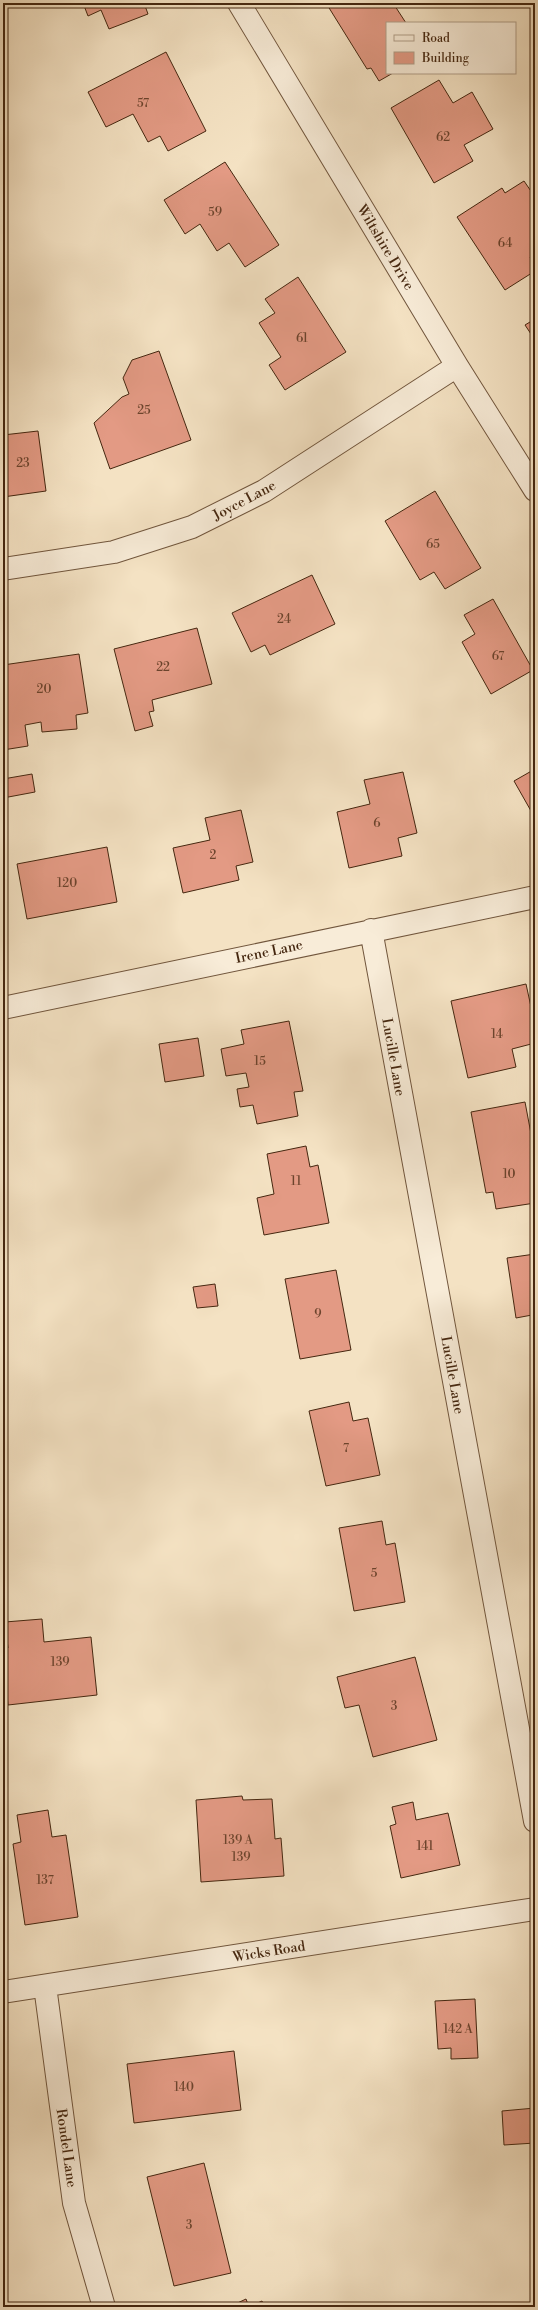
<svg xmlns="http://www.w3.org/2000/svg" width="538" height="2310" font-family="'Libre Bodoni',serif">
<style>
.building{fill:#e39a84;stroke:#452710}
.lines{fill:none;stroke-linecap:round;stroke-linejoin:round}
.street-casing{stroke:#71563d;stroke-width:24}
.street{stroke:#f8ecd8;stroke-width:22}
.labels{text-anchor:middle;stroke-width:3;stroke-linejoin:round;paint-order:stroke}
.number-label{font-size:12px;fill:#6c442d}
.street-label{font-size:14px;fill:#452710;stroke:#f8ecd8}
</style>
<rect width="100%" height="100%" fill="#f4e2c3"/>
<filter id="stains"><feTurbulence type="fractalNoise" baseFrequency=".005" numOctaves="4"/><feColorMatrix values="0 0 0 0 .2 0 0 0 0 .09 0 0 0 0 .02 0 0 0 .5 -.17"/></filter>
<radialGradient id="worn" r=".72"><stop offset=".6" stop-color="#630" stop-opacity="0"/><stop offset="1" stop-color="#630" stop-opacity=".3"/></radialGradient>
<path class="building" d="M83,3H144L148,14L109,29L101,10L88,16Z
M326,3H393L406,23H387V73H393L379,81L371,68L367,69Z
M166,52L206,131L168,151L160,136L148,142L133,114L106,127L88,92Z
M439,80L453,103L472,92L493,129L464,145L473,161L434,183L391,108Z
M225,162L279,245L245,267L229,243L217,251L200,224L185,234L164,200Z
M524,181L535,197V254L530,257L535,265V271L505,290L457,217L502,188L505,193Z
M298,277L346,352L285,390L269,365L281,357L259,323L275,313L265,299Z
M535,319V340L525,325Z
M159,351L191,440L110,469L94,423L122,397L129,394L123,378L132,360Z
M38,431L46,491L3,497V435Z
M435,491L481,568L445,589L434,572L420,580L385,521Z
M312,575L335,624L270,655L265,645L251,652L232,613Z
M493,599L533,670L491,694L462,642L475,634L464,615Z
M197,628L212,684L152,700L154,711L149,712L153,726L135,731L114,649Z
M79,654L88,713L76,715L77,729L42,732L41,722L25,725L28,746L3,750V665Z
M535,769V818L514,781Z
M403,772L417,833L398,838L402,856L349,868L337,812L370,804L364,780Z
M32,774L35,792L3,798V779Z
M241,810L253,862L236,866L239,880L183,893L173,848L210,840L205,818Z
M107,847L117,902L27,919L17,864Z
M526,984L535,1025V1043L512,1049L516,1067L468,1078L451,1001Z
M289,1021L303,1091L294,1092L298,1116L257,1124L253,1105L240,1107L237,1089L249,1087L246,1073L226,1076L221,1049L244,1044L241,1030Z
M198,1038L204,1076L165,1082L159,1044Z
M525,1102L535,1155V1203L496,1209L493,1192L486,1193L471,1112Z
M306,1146L310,1167L318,1165L329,1223L264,1235L257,1198L274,1194L267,1154Z
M535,1254V1330L534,1331L532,1315L516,1318L507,1258Z
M336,1270L351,1350L300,1359L285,1279Z
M215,1284L218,1306L197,1308L193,1287Z
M349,1402L353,1421L368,1418L380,1475L326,1486L309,1411Z
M382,1521L386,1545L395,1543L405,1602L354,1611L339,1528Z
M42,1619L44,1642L91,1637L97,1695L8,1705L3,1651V1649L8,1648L5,1622Z
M415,1657L437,1740L373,1757L359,1705L345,1708L337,1677Z
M242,1796L243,1800L272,1799L275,1839L281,1838L284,1876L201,1882L196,1800Z
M413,1802L416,1820L448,1813L460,1865L401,1878L390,1826L396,1824L392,1807Z
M48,1810L52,1837L66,1835L78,1917L25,1925L13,1844L21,1842L17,1815Z
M475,1999L478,2058L451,2059V2048L438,2049L435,2001Z
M234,2051L241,2110L134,2123L127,2064Z
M535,2108V2143L504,2145L502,2111Z
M204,2163L231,2273L174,2286L147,2177Z
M246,2299L249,2307L262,2301L265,2307H229Z"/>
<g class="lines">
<g class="street-casing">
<path id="street" d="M239,3L457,366L535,490
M3,569L114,552L192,527L264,491L457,366
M371,930L535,1821
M3,1008L535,897
M45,1986L74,2203L104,2307
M3,1992L535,1909"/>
</g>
<use href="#street" class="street"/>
</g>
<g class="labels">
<g class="number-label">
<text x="143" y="107">57</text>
<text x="443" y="141">62</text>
<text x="215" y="216">59</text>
<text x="505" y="247">64</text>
<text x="302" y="342">61</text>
<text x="144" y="414">25</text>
<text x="23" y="467">23</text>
<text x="433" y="548">65</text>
<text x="284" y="623">24</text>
<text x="498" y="660">67</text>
<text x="163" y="671">22</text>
<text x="44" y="693">20</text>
<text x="377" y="827">6</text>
<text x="213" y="859">2</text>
<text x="67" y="887">120</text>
<text x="497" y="1038">14</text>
<text x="260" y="1065">15</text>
<text x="509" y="1178">10</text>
<text x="296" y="1185">11</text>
<text x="318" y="1318">9</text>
<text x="346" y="1452">7</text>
<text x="374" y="1577">5</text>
<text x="60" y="1666">139</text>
<text x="394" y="1710">3</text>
<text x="238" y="1844">139 A</text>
<text x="425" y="1850">141</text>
<text x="241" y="1861">139</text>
<text x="45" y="1884">137</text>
<text x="458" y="2033">142 A</text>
<text x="184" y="2091">140</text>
<text x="189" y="2229">3</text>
</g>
<g class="street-label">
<text transform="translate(386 247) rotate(59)" y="5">Wiltshire Drive</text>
<text transform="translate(244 500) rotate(-28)" y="5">Joyce Lane</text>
<text transform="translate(269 951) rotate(-12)" y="5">Irene Lane</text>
<text transform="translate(394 1057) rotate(80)" y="5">Lucille Lane</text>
<text transform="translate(453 1375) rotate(80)" y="5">Lucille Lane</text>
<text transform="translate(269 1951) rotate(-9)" y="5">Wicks Road</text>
<text transform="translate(67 2148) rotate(82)" y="5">Rondel Lane</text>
</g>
</g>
<rect width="538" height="2310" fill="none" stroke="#f4e2c3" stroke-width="16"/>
<rect x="4" y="4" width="530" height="2302" fill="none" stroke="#452710" stroke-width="2"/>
<rect x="8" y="8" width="522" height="2294" fill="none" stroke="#452710"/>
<rect x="386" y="22" width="130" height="52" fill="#f8ecd8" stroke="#b09d88"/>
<rect x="394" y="35" width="20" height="6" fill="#f8ecd8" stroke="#b09d88"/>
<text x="422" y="42" font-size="12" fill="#452710">Road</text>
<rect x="394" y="52" width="20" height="12" fill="#e39a84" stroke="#b09d88"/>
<text x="422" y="62" font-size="12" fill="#452710">Building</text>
<rect width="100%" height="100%" filter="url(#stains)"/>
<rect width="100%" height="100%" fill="url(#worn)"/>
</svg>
